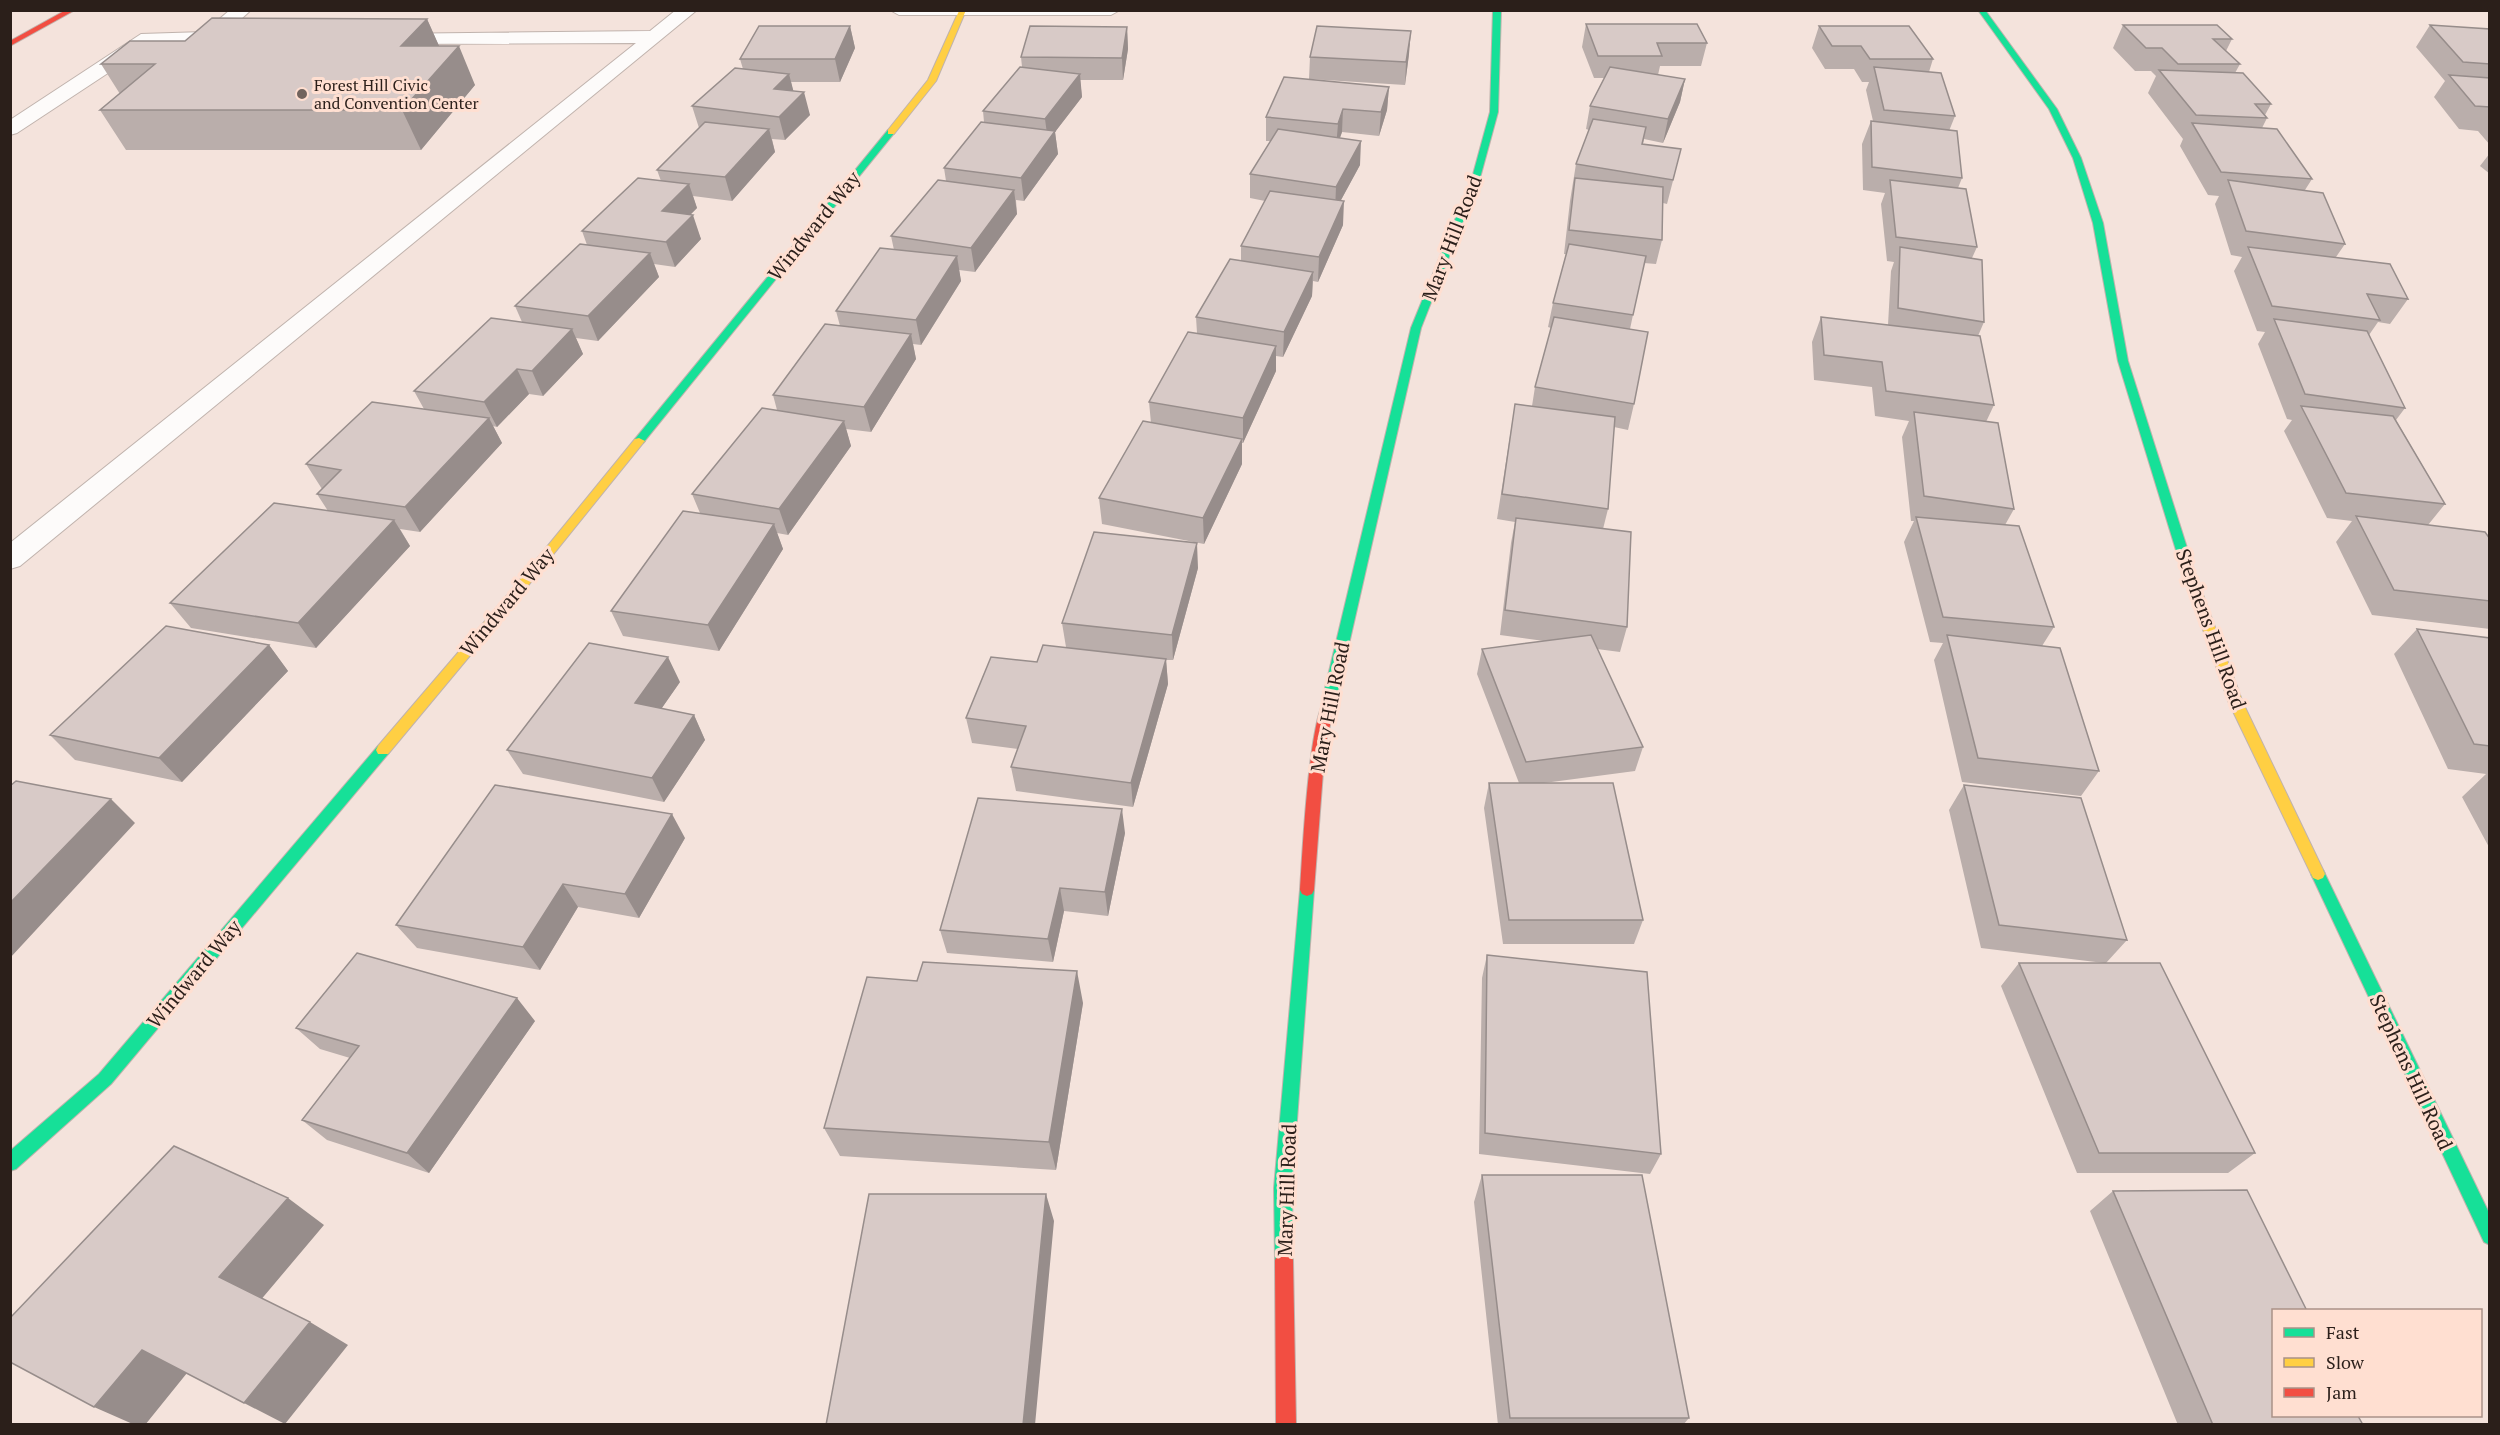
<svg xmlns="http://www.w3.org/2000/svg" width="2500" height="1435" font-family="'PT Serif',serif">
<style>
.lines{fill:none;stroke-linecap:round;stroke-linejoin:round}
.lane-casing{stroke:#c0b3ad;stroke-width:2}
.street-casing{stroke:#c0b3ad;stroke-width:2}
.fast-casing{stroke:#c0b3ad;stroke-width:2}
.slow-casing{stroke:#c0b3ad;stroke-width:2}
.jam-casing{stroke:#c0b3ad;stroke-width:2}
.lane{fill:#fdfbfa;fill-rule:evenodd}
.street{fill:#fdfbfa;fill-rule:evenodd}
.fast{fill:#16e098;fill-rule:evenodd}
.slow{fill:#ffcf43;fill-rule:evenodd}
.jam{fill:#f24e42;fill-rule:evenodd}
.wall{fill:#baaeab}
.shaded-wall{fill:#978d8b}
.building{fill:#d8cac7;stroke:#978d8b;stroke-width:1.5}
.poi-dot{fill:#71645e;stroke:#ffdfd1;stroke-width:2}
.labels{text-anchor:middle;stroke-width:6;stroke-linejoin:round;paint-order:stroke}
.far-poi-label{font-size:16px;fill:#2b1f1a;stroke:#ffdfd1;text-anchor:start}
.street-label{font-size:20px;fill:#2b1f1a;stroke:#ffdfd1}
</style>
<rect width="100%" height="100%" fill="#f4e3dc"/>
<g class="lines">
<g class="lane-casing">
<path id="lane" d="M230,10H251L227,32L242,34L244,38L242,42L152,44L17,133L10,135V120L141,34L204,32Z
M676,10H697L20,566L10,569V543L636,43L392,44L385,42L383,38L385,34L650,31Z"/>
</g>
<g class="street-casing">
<path id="street" d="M890,10H1120L1111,15H899Z"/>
</g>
<g class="fast-casing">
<path id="fast" d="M1493,10H1501L1498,112L1480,178L1421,328L1336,701L1329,706L1322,701L1411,328L1472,178L1490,112Z
M1978,10H1985L2057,109L2081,158L2103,223L2128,361L2195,573L2193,576H2185L2183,573L2118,361L2093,223L2073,158L2049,109Z
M888,130L895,132L643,443H635V439Z
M383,745L388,746L390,750L388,754L111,1084L16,1169L10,1171V1151L99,1074L378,746Z
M2318,868L2323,870L2325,874L2490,1215V1245L2484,1242L2311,874L2313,870Z
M1307,884L1312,886L1314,890L1292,1188L1293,1260L1290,1266L1284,1269L1278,1266L1275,1260L1274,1188L1300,890L1302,886Z"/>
</g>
<g class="slow-casing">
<path id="slow" d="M966,10L936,81L894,134H888V130L928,80L959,11Z
M639,438L645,441L643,443L518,598L388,754H378L376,750L378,746L510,592L635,439Z
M2189,569L2195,573L2243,703L2325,874L2323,878L2318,880L2313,878L2229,703L2183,573Z"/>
</g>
<g class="jam-casing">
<path id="jam" d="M66,10H75L10,46V41Z
M1329,696L1336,701L1325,746L1314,890L1312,894L1307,896L1302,894L1300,890C1302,863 1309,702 1329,696Z
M1284,1251L1290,1254L1293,1260L1296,1424H1276L1275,1260L1278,1254Z"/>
</g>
<use href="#lane" class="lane"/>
<use href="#street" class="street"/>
<use href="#fast" class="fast"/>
<use href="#slow" class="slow"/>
<use href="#jam" class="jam"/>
</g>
<path class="wall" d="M427,19L439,46L475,85L421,150H126L100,110L120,94L101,64L185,41Z
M1586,24L1707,43L1701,66H1660L1658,75L1685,79L1680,102L1663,143L1644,139L1643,144L1675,173L1667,204L1663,203L1662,240L1656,264L1644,263L1630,329L1634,404L1628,430L1614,427L1608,509L1603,529L1627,627L1620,652L1597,649L1643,747L1635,771L1544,783L1643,920L1634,944H1503L1484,808L1489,783H1519L1477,674L1482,649L1544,641L1500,635L1511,543L1515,522L1497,519L1515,404L1532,406L1535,387L1551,328L1548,327L1553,303L1566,254H1564L1570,201L1576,164L1589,130L1586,129L1590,106L1604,78H1594L1582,47Z
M2123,25L2232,39L2226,51L2240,64L2235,73L2271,104L2265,115L2267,118L2262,128L2312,179L2305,190L2345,244L2336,257L2408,299L2390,324L2378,322L2369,335L2405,408L2396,420L2445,504L2428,525L2490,539V629L2372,615L2336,542L2352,521L2327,518L2284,431L2292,420L2287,419L2258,344L2265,332L2257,331L2234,271L2242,257L2231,255L2215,204L2219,196L2208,195L2180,146L2183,139L2148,93L2156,76L2151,71H2135L2113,48Z
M2430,25L2490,29V145L2478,131L2459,129L2434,97L2445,81L2416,47Z
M850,26L855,48L840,82H791L793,91L810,115L785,140L772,139L775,152L732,201L693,196L697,208L690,215L701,239L675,267L654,264L659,277L598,341L576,338L583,354L543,396L529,394L497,427L493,426L502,443L420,532L400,529L410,546L316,648L191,628L170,603L328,511L317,494L322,489L306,464L424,409L414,391L522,322L515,306L587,245L582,231L661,181L657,170L699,128L692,106L743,69L740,59Z
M1819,26L1933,59L1929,72L1955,116L1949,131L1962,178L1958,188L1977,247L1972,258L1984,322L1978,336L1994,405L1986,422L2014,509L2005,525L2054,627L2042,646L2099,771L2081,796L1962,782L1934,660L1943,643L1930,642L1904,542L1914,521H1911L1902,437L1909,421L1875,416L1872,387L1814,380L1812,342L1821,317L1888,325L1891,271L1894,262L1887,261L1881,204L1885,193L1863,190L1862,144L1871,121H1873L1866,90L1869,82H1862L1854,69H1825L1812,48Z
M1127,27L1128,49L1123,80H1080L1082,97L1055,132L1058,154L1024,201L1016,200L1017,214L975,272L959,270L961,281L921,345L913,344L916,359L871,432L846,429L851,446L788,535L777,533L783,549L719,651L623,636L611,611L700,513L692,494L777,410L773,395L840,326L836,311L894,250L891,236L946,181L944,168L984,122L983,111L1022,67L1021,57Z
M1409,54L1405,85L1309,79L1310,57Z
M1389,87L1387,110L1379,136L1342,132L1340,138L1360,165L1341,200L1343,225L1318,282L1313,281L1312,296L1283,357L1276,356V371L1243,443H1242V464L1204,544L1102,524L1099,498L1151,423L1149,402L1197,333L1196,317L1241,260V246L1265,201L1250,198V174L1271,141H1266V117Z
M2490,153V174L2480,166Z
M1198,568L1173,660H1166L1168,684L1133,807L1016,791L1011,767L1018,749L972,743L966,718L1037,662L1066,647L1062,623Z
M2417,629L2490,638V849L2462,797L2486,774L2448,769L2394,654Z
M269,645L288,671L182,782L75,760L50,735Z
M680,682L661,709L694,715L705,740L664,802L523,774L507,750Z
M1964,785L2127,940L2106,963L2255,1153L2228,1173H2077L2001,986L2019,963H2104L1981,948L1949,810Z
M1125,833L1108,916L1064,911L1053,962L947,953L940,930Z
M685,838L639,918L578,907L540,970L417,948L396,925Z
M1487,955L1661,1154L1650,1174L1479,1154L1482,978Z
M917,981L1083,1003L1056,1170L840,1156L824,1128Z
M535,1021L429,1173L327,1140L302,1120L350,1058L320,1049L296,1028Z
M1482,1175L1689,1418L1683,1425H1498L1474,1202Z
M2113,1191L2363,1425H2178L2090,1211Z"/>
<path class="shaded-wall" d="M427,19L444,57L401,46Z
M850,26L855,48L840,82L835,59Z
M1127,27L1128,49L1123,80L1122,58Z
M1411,31L1409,54L1405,85L1406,62Z
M459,46L475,85L421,150L402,110Z
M789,74L795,97L774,89Z
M1080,74L1082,97L1055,132L1058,154L1024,201L1021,178L1048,141L1045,119Z
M1685,79L1680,102L1663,143L1668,119Z
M1389,87L1387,110L1379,136L1381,112Z
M804,92L810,115L785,140L779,117Z
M1343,109L1342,132L1336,148L1338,124Z
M769,129L775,152L732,201L725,177Z
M1361,141L1360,165L1335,211L1336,187Z
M689,184L697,208L670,235L662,211Z
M1014,190L1017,214L975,272L971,248Z
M1344,201L1343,225L1318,282L1319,257Z
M693,215L701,239L675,267L666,242Z
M650,253L659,277L598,341L588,316Z
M957,256L961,281L921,345L916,320Z
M1313,272L1312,296L1283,357L1284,332Z
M572,329L583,354L543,396L532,371Z
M911,334L916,359L871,432L864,407Z
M1276,346V371L1243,443V418Z
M517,369L529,394L497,427L484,402Z
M489,418L502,443L420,532L405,507Z
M844,421L851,446L788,535L779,509Z
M1242,439V464L1204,544L1203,518Z
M394,520L410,546L316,648L298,623Z
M774,524L783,549L719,651L708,625Z
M1197,543L1198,568L1173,660L1172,635Z
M269,645L288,671L182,782L159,758Z
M668,657L680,682L648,728L635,703Z
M1166,659L1168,684L1133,807L1131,783Z
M694,715L705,740L664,802L652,778Z
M111,799L135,823L10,958V903Z
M1122,809L1125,833L1108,916L1105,892Z
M672,814L685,838L639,918L625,894Z
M563,884L578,907L540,970L523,947Z
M1060,888L1064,911L1053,962L1048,939Z
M1077,971L1083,1003L1056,1170L1049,1142Z
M517,998L535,1021L429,1173L407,1153Z
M1046,1194L1054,1221L1035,1425H1023Z
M288,1198L324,1225L259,1302L219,1277Z
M310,1322L348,1345L285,1424L244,1403Z
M142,1350L187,1373L145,1425H135L94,1407Z"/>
<path class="building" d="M212,18L427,19L401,46H459L402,110H100L155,64H101L130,41H185Z
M1586,24H1697L1707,43H1657L1662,56H1598Z
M2123,25H2217L2232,39H2213L2240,64H2178L2162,48H2146Z
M2430,25L2490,29V64L2463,62Z
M759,26H850L835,59H740Z
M1030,26L1127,27L1122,58L1021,57Z
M1317,26L1411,31L1406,62L1310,57Z
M1819,26H1909L1933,59H1870L1861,46H1832Z
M1020,67L1080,74L1045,119L983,111Z
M1610,67L1685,79L1668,119L1590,106Z
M1874,67L1941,73L1955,116L1884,110Z
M735,68L789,74L774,89L804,92L779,117L692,106Z
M2159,70L2243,73L2271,104H2255L2267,118L2196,115Z
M2449,75L2490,78V107L2475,106Z
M1284,77L1389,87L1381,112L1343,109L1338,124L1266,117Z
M1593,119L1646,127L1642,144L1681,149L1673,180L1576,164Z
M1871,121L1957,131L1962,178L1872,167Z
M705,122L769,129L725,177L657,170Z
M981,122L1055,131L1021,178L944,168Z
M2192,123L2277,129L2312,179L2221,172Z
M1278,129L1361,141L1336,187L1250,174Z
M638,178L689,184L662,211L693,215L666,242L582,231Z
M1575,178L1663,187L1662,240L1569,230Z
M938,180L1014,190L971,248L891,236Z
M1890,180L1966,189L1977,247L1896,237Z
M2228,180L2323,193L2345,244L2246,231Z
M1270,191L1344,201L1319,257L1241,246Z
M580,244L650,253L588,316L515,306Z
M1569,244L1646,256L1633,315L1553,303Z
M1900,247L1982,260L1984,322L1898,308Z
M2248,247L2390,264L2408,299L2367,294L2380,320L2272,306Z
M880,248L957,256L916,320L836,311Z
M1230,259L1313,272L1284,332L1196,317Z
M1554,317L1648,332L1634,404L1535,387Z
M1821,317L1980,336L1994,405L1886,391L1882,362L1824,355Z
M491,318L572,329L532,371L517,369L484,402L414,391Z
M2274,319L2367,331L2405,408L2305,394Z
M825,324L911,334L864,407L773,395Z
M1188,332L1276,346L1243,418L1149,402Z
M372,402L489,418L405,507L317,494L341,470L306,464Z
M1515,404L1615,417L1608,509L1502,494Z
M2301,406L2393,416L2445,504L2346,493Z
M762,408L844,421L779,509L692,494Z
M1914,412L1998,423L2014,509L1924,496Z
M1143,421L1242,439L1203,518L1099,498Z
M274,503L394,520L298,623L170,603Z
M683,511L774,524L708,625L611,611Z
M2356,516L2485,532L2490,539V601L2394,590Z
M1916,517L2019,526L2054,627L1943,617Z
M1516,518L1631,532L1627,627L1505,610Z
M1094,532L1197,543L1172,635L1062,623Z
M166,626L269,645L159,758L50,735Z
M2417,629L2490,638V746L2474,744Z
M1591,635L1643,747L1526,762L1482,649Z
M1947,635L2060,648L2099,771L1978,758Z
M589,643L668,657L635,703L694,715L652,778L507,750Z
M1043,645L1166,659L1131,783L1011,767L1026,726L966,718L991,657L1037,662Z
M16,781L111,799L10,903V786Z
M1489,783H1613L1643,920H1509Z
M495,785L672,814L625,894L563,884L523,947L396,925Z
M1964,785L2081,798L2127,940L1999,925Z
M978,798L1122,809L1105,892L1060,888L1048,939L940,930Z
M357,953L517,998L407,1153L302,1120L359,1046L296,1028Z
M1487,955L1647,972L1661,1154L1485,1133Z
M923,962L1077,971L1049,1142L824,1128L867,977L917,981Z
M2019,963H2160L2255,1153H2099Z
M174,1146L288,1198L219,1277L310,1322L244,1403L142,1350L94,1407L10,1362V1318Z
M1482,1175H1642L1689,1418H1510Z
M2247,1190L2307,1311H2274V1416H2358L2363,1425H2213L2113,1191Z
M869,1194H1046L1023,1425H826Z"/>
<circle class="poi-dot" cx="302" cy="94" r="6"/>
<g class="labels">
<g class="far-poi-label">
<text x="314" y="91">Forest Hill Civic<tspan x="314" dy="18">and Convention Center</tspan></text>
</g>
<g class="street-label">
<text transform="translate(814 226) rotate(-51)" y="7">Windward Way</text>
<text transform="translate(1452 238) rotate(-69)" y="7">Mary Hill Road</text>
<text transform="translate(507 602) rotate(-50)" y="7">Windward Way</text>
<text transform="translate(2211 629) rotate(70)" y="7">Stephens Hill Road</text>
<text transform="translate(1330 707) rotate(-79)" y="7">Mary Hill Road</text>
<text transform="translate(194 974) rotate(-50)" y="7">Windward Way</text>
<text transform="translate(2411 1072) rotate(65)" y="7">Stephens Hill Road</text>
<text transform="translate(1287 1190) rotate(-88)" y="7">Mary Hill Road</text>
</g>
</g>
<rect width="2500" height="1435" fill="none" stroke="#2b1f1a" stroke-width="24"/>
<rect x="2272" y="1309" width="210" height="108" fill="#ffdfd1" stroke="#aa9288" stroke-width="1.5"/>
<rect x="2284" y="1328" width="30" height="9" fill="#16e098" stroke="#aa9288" stroke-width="1.5"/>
<text x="2326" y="1339" font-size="18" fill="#2b1f1a">Fast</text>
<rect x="2284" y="1358" width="30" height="9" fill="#ffcf43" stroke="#aa9288" stroke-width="1.5"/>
<text x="2326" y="1369" font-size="18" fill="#2b1f1a">Slow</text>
<rect x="2284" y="1388" width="30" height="9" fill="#f24e42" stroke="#aa9288" stroke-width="1.5"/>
<text x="2326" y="1399" font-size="18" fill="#2b1f1a">Jam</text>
</svg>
